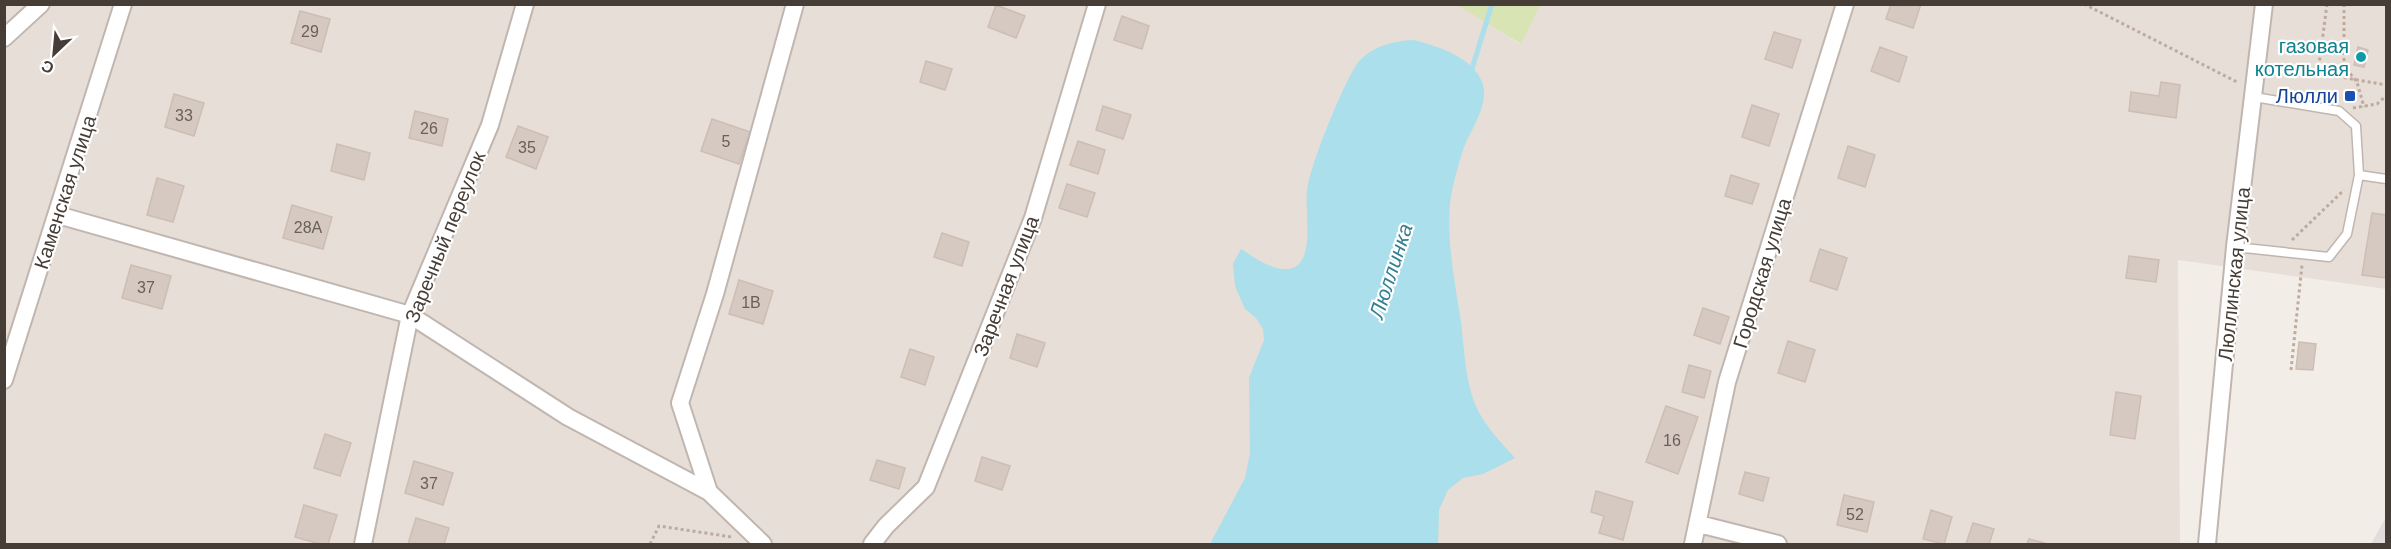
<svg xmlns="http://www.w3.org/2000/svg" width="2391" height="549" font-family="Helvetica,sans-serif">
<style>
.residential{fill:#e6ded7}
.industrial{fill:#e2ddda}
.green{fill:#d9e4b4}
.water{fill:#aadfeb}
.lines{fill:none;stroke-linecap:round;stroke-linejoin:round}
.stream{stroke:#aadfeb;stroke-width:5}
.building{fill:#d6c9c2;stroke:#cebdb2;stroke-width:1.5}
.service-casing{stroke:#c1b6af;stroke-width:11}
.minor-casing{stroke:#c1b6af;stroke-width:20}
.path{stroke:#beab9e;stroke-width:3;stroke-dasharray:3 3;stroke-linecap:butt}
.service{stroke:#fff;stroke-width:8}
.minor{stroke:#fff;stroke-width:16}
.culture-dot{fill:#0f9aa8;stroke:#fff;stroke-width:2}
.transit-dot{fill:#1a4fb4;stroke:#fff;stroke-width:2}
.labels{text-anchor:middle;stroke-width:4.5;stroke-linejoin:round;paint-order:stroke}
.number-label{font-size:16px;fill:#6a605a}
.culture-label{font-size:20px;fill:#0d838f;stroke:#fff;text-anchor:end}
.transit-label{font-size:20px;fill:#164399;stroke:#fff;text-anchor:end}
.street-label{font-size:20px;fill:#463d37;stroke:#fff}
.water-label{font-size:21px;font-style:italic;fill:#338092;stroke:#fff}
</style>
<rect width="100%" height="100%" fill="#f3ede8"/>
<path class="residential" d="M1457,4L1520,44L1540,4L2386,5V289L2178,260L2180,544H5L4,5Z"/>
<path class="industrial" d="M2386,515V544H2371L2386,517Z"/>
<path class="green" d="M1457,5L1540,4V5L1521,44Z"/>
<path class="water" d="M1414,40C1438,47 1472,56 1482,82C1490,103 1472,128 1464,147C1460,159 1456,173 1453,186C1443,226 1455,282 1461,322C1464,348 1465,374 1473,399C1481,422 1499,440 1515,458L1483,474L1463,478L1448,490L1439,510L1438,544H1210L1245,478L1250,453L1249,378L1264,340L1263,329L1256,318L1245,309L1235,286L1233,264L1241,249C1255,258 1283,279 1299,264C1313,249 1305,212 1307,192C1308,170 1344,82 1357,64C1371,46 1393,41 1414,40Z"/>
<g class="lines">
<path class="stream" d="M1471,72L1492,4"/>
</g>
<path class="building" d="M1891,4H1921L1913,28L1886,19Z
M996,5L1025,16L1016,38L988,27Z
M300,11L330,19L321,52L291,43Z
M1122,16L1149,26L1142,49L1114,40Z
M1774,32L1801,40L1792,68L1765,59Z
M1880,47L1907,57L1899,82L1871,71Z
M2358,47L2368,50L2364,67L2354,65Z
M926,61L952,69L945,90L920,82Z
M2161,82L2180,85L2176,118L2129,111L2131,92L2159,96Z
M174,94L204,103L194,136L165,127Z
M1752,105L1779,114L1769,146L1742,137Z
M1103,106L1131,115L1123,139L1096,130Z
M415,111L448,119L442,146L409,138Z
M712,119L750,132L739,164L701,151Z
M518,126L548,137L536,169L506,157Z
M1078,141L1105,150L1098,174L1070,165Z
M337,144L370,153L364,180L331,171Z
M1848,146L1875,155L1865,187L1838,178Z
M1731,175L1759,184L1752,204L1725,196Z
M157,178L184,186L173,222L147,215Z
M1067,184L1095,193L1087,217L1059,208Z
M292,205L332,217L323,249L283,238Z
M2372,213L2386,215V278L2362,275Z
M942,233L969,242L962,266L934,257Z
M1820,249L1847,258L1837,290L1810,281Z
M2129,256L2159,260L2156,282L2126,278Z
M131,265L171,276L162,309L122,298Z
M739,280L773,291L763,324L729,314Z
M1703,308L1729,317L1720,344L1694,335Z
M1017,334L1045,343L1037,367L1010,358Z
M1788,341L1815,350L1805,382L1778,373Z
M2299,342L2316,344L2313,370L2296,369Z
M910,349L934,357L925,385L901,377Z
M1689,365L1711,371L1704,398L1682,392Z
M2116,392L2141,396L2135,439L2110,435Z
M1666,406L1698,417L1678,474L1646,462Z
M325,434L351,443L340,476L314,468Z
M982,457L1010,466L1002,490L975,481Z
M877,460L905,468L899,489L870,480Z
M414,461L453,473L443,505L405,493Z
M1745,472L1769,478L1763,501L1739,494Z
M1596,491L1633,502L1623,540L1599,533L1604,516L1591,512Z
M1844,495L1874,502L1867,532L1837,525Z
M304,505L337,515L328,544H320L295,537Z
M1931,510L1952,517L1944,544L1923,539Z
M416,518L449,528L444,544H408Z
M1973,523L1994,529L1989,544H1966Z
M2029,539L2048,544H2027Z"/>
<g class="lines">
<g class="service-casing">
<path id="service" d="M2359,175L2386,179
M2235,247L2329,257L2347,234L2359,175L2356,126L2339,111L2254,97"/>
</g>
<g class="minor-casing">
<path id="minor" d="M4,38L41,4
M58,215L410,315L568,417L709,492L763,544
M4,380L123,4
M709,492L680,403L715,294L795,4
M1699,524L1778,544
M363,544L410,315L490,125L525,4
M872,544L886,526L926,487L1033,218L1097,4
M1693,544L1727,382L1845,4
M2207,544L2235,247L2264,4"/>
</g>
<path class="path" d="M2084,4L2239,83
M2327,4L2318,73L2386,85
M2344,4V66L2357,82L2364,107
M2353,108L2377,104L2386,96
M2292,240L2344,190
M2291,370L2302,265
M650,544L659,526L732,537"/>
<use href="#service" class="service"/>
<use href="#minor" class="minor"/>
</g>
<circle class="culture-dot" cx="2361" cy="57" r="6"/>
<rect class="transit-dot" x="2344" y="90" width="12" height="12" rx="3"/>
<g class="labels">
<g class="number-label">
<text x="310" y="37">29</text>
<text x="184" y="121">33</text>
<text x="429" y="134">26</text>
<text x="726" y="147">5</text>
<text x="527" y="153">35</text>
<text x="308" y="233">28А</text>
<text x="146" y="293">37</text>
<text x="751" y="308">1В</text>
<text x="1672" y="446">16</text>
<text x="429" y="489">37</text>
<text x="1855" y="520">52</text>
</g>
<g class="culture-label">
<text x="2349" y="53">газовая<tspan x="2349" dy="23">котельная</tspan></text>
</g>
<g class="transit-label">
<text x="2338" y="103">Люлли</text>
</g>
<g class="street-label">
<text transform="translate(65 192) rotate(-72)" y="7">Каменская улица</text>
<text transform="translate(445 237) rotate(-68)" y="7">Заречный переулок</text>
<text transform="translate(1762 273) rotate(-73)" y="7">Городская улица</text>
<text transform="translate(2234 274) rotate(-84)" y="7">Люллинская улица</text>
<text transform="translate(1006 286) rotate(-69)" y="7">Заречная улица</text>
</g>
<g class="water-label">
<text transform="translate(1391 271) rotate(-72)" y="7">Люллинка</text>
</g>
</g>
<rect width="2391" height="549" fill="none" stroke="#463d37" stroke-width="12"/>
<g transform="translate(54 54) rotate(206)" stroke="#ffffff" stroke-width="4.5" paint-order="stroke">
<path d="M0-4.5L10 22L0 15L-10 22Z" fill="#463d37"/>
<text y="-9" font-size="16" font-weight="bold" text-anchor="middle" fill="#463d37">С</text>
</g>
</svg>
